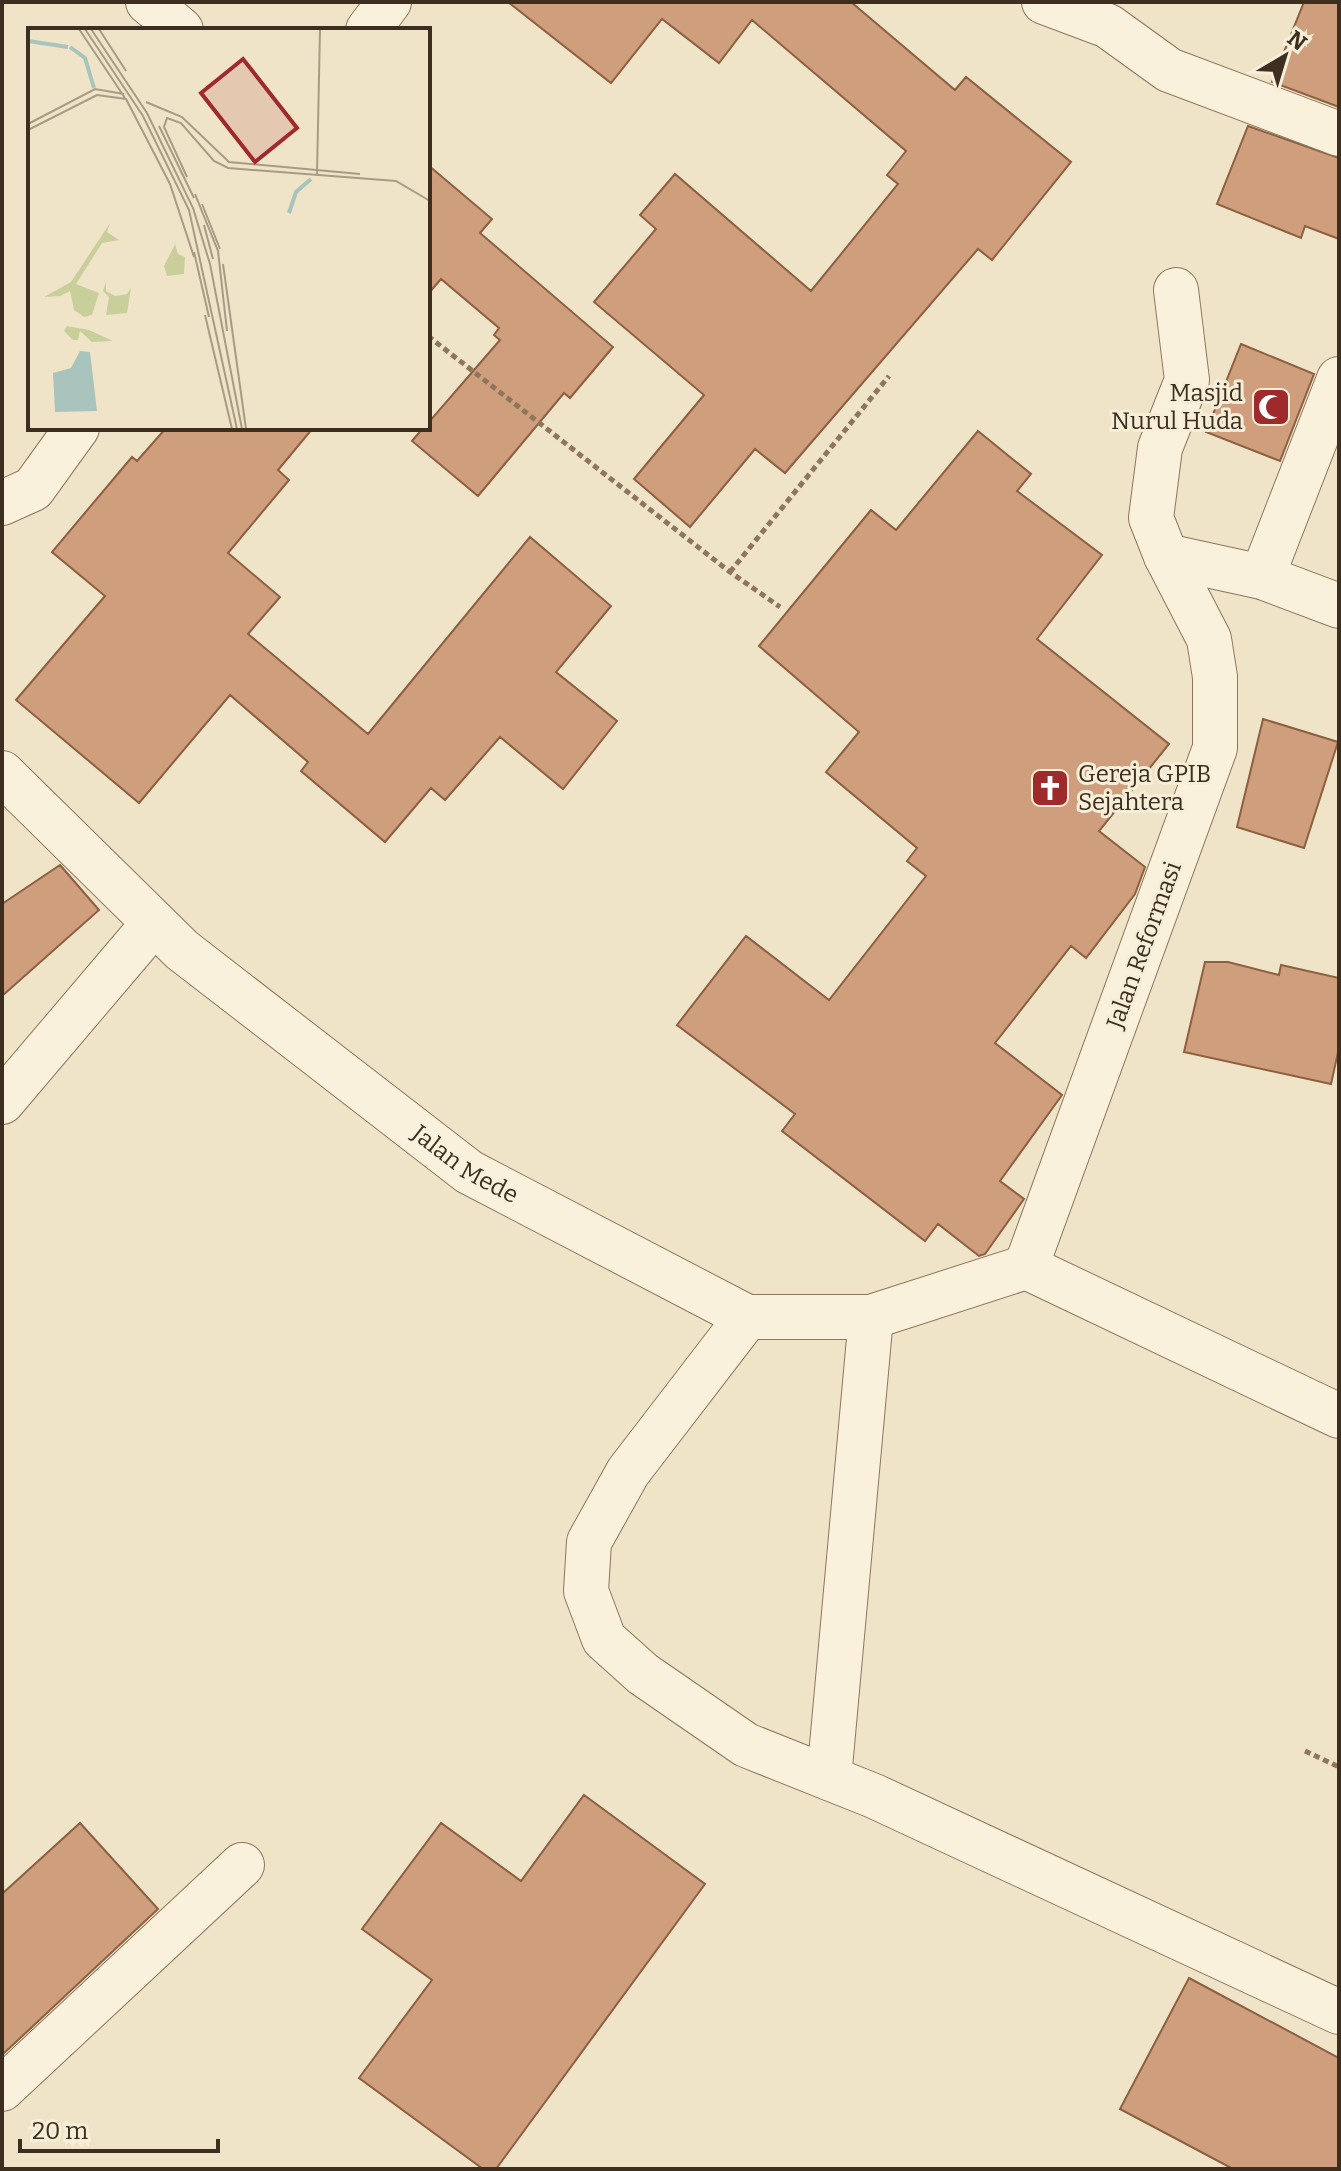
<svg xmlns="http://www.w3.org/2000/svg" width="1341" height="2171" font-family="Bitter,serif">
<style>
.building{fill:#cf9f7d;stroke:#8d5f41;stroke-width:2}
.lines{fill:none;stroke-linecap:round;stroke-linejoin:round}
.minor-casing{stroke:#8d765c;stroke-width:46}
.path{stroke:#8d765c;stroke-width:5;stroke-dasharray:6 4;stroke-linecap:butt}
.minor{stroke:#faf1dc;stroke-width:44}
.labels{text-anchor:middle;stroke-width:6;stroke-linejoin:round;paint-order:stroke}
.poi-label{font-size:24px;fill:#3d2e20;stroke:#f7eed8;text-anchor:end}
.street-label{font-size:24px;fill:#3d2e20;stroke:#f7eed8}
.inset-river{fill:none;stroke:#a9c4bc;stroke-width:4}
.inset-road{fill:none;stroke:#a89b85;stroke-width:2}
.view{fill:#9e2a2b;fill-opacity:0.15;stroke:#9e2a2b;stroke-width:4}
.inset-edge{fill:none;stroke:#3d2e20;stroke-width:4}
</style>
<rect width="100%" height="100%" fill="#f0e4c8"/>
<path class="building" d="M508,2H851L955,90L966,77L1071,162L992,260L978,249L785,473L755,449L690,527L634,479L704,395L594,302L656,229L640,215L675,174L811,291L898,184L887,175L906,151L752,20L719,63L662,19L611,83Z
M1304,2H1339V107L1272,82Z
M1248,126L1339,158V239L1305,226L1301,238L1217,204Z
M428,165L492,219L480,233L613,347L570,398L564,393L478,496L412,441L423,428H428V423L500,340L494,335L499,328L441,279L428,294Z
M1241,344L1314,374L1280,461L1206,432Z
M166,428H313L278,470L289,480L228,553L280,597L248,634L368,734L530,537L611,606L556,672L617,721L563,789L500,737L445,800L431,788L385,842L301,771L308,762L230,695L139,803L16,700L105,596L52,552L132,457L137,461Z
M978,431L1031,474L1017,491L1102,555L1037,639L1169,744L1099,831L1145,867L1135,894L1086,958L1071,946L995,1043L1062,1095L1000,1181L1024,1199L985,1254L979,1256L938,1224L925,1241L782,1131L795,1114L677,1025L746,936L829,1000L926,876L907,861L917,848L826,772L859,732L759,646L871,510L896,530Z
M1263,719L1338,742L1304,848L1237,827Z
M60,865L99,910L2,996V904Z
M1205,962H1228L1279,975L1281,965L1339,978V1048L1331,1084L1184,1052Z
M584,1795L705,1884L496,2169H483L359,2078L432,1980L362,1929L441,1823L521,1881Z
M80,1823L158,1909L2,2055V1894Z
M1189,1978L1339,2058V2169H1233L1120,2109Z"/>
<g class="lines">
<g class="minor-casing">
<g id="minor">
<path d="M148,2L181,30"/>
<path d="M1044,2L1108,26L1169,70L1339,134"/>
<path d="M368,30L389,2"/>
<path d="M1176,290L1187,380L1160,448L1151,518L1166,556L1209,639L1215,677V748L1026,1267L1339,1416"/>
<path d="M2,503L33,489L77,428"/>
<path d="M1166,556L1262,577L1339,606"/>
<path d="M1262,577L1339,379"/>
<path id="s1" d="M2,773L182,950L469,1172L747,1317H871L1026,1267"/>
<path d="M2,1102L154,923"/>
<path d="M747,1317L628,1472L589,1542L586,1591L604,1639L643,1674L746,1745L874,1796L1339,2012"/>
<path d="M829,1778L871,1317"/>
<path d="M2,2089L242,1865"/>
</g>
</g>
<path class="path" d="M428,336L730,572L780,607
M730,572L889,376
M1305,1751L1339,1767"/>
<use href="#minor" class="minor"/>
</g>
<defs>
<g id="mosque-square" transform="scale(2)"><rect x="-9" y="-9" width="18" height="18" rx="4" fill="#9e2a2b" stroke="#f7eed8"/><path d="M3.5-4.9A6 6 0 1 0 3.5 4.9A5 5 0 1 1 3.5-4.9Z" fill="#fff"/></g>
<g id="church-square" transform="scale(2)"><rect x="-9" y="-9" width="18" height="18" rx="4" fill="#9e2a2b" stroke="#f7eed8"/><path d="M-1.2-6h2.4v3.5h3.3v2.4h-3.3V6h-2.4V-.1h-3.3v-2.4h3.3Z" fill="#fff"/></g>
</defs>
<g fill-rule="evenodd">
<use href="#mosque-square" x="1271" y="407"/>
<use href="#church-square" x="1050" y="788"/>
</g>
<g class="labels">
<g class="poi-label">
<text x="1243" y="401">Masjid<tspan x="1243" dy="28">Nurul Huda</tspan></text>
<text x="1078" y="782" text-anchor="start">Gereja GPIB<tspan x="1078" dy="28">Sejahtera</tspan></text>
</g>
<g class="street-label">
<text transform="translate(1144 945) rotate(-70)" y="8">Jalan Reformasi</text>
<text dy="8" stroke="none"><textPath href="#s1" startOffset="608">Jalan Mede</textPath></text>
</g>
</g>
<g transform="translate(28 28)">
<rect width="402" height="402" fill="#f0e4c8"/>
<path d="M82,195L79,204L91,212L74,215L48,256L71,265L64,287L56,289L46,282L42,263L32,268L16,269L43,254ZM147,216L150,226L157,229L156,246L139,248L136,238ZM78,254V263L87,268L99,266L103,260L99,285L78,287L81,269L75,263ZM39,298L61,302L85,313L64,314L52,303L50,312H45L36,303Z" fill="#c9cf9b"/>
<path d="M52,323L62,324L69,383L27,384L25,345L43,340Z" fill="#a9c4bc"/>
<path class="inset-river" d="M0,13L40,19M42,19L57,30L66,60M261,185L268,164L283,151"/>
<path class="inset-road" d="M51,1L97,70M57,1L115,88L161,182L209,401M63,1L119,85L165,180L182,236L214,401M71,1L98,43M118,74L154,89L201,134L332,146M0,96L67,61L96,66M131,98L166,170M0,102L69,67L98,71L142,156L166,229M289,146L292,1M159,149L136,99L139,90L153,95L186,133L200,140L368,153L402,173M167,166L190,223L199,303M174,176L192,221M176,197L185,231M166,224L181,289M195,236L218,401M177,287L204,401"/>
<path class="view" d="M215,31L269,100L227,134L173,65Z"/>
<rect width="402" height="402" class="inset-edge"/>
</g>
<rect width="1341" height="2171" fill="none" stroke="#3d2e20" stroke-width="8"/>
<g transform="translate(1285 56) rotate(38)" stroke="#f7eed8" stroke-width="6" paint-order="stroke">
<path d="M0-6L14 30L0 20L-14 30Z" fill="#3d2e20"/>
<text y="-12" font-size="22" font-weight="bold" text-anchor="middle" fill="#3d2e20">N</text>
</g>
<path d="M20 2139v12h198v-12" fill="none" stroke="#3d2e20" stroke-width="4"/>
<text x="32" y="2139" font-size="24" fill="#3d2e20" stroke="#f7eed8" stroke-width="6" paint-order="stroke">20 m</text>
</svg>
